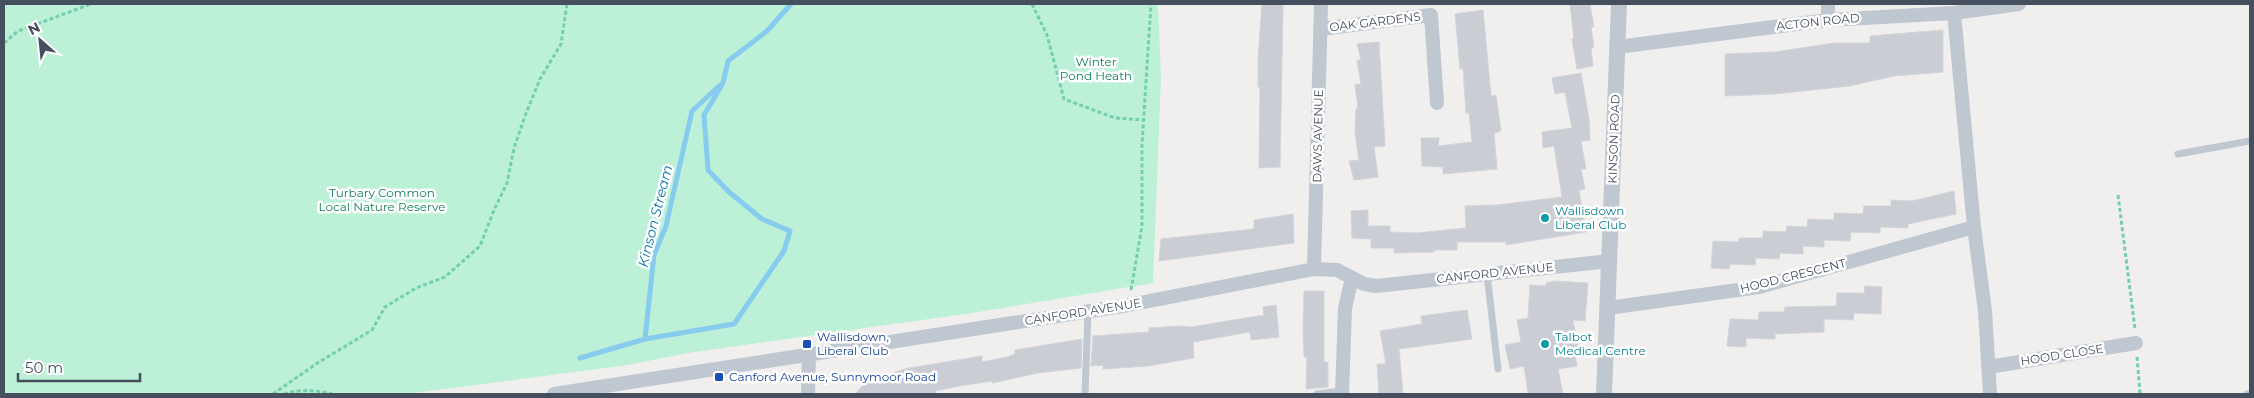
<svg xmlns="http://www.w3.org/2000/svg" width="2254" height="398" font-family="Montserrat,sans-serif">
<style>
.green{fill:#bcf0d7}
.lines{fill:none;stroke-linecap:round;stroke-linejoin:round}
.stream{stroke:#87ccee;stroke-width:5}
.building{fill:#cacdd4;stroke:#d2d4da}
.path{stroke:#73cfad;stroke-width:3;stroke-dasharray:4 2.5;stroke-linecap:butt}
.service{stroke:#bfc7d1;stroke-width:7}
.minor{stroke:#bfc7d1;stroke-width:14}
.tertiary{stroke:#bfc7d1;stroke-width:16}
.culture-dot{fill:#0f9aa8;stroke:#fff;stroke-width:2}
.transit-dot{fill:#1a4fb4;stroke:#fff;stroke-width:2}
.labels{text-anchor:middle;stroke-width:5;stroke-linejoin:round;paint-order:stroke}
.street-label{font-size:12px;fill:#464f5d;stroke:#fff}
.park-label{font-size:12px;fill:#148158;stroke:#fff}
.culture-label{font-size:12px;fill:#0d838f;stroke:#fff;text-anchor:start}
.transit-label{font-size:12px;fill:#164399;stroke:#fff;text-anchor:start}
.water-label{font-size:14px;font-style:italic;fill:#0876ae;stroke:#fff}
</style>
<rect width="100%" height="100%" fill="#f1efee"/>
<path class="green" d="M4,4H1158L1161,77L1153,283L972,313L688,353L628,365L406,394H4Z"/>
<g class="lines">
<path class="stream" d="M645,339L654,255L666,226L692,111L719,86
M580,358L645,339L734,324L784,251L790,231L762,219L729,192L708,170L704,115L723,83L728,61L767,31L791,4"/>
</g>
<path class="building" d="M1262,4H1283L1280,167L1259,168L1260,87H1258V59Z
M1570,4H1590L1594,27H1591L1594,47L1591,48L1593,66L1577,69L1572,39L1574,38Z
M1483,10L1491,96L1496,95L1501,131L1494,133L1497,169L1443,174V167L1422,166L1421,138H1439L1438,146L1472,142L1469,113H1466L1463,68L1460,69L1455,14Z
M1943,30V72L1894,76L1849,86L1775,94L1725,96V54L1775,52L1834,43H1870V36Z
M1379,42L1385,146L1374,147L1378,177L1354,180L1349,161L1359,160L1355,133L1356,109L1358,108L1355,85L1361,84L1357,60H1361L1357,44Z
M1581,73L1589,119L1590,140L1581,141L1586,169H1581L1585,189L1579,190L1586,232L1506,245V242H1457V250H1434V252L1394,253V248H1371V239L1352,238L1351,211L1368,210V226H1390V232L1417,233L1466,228L1465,206L1497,205L1562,197L1554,146L1543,148L1542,132L1572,128L1565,92L1555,94L1552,78Z
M1954,191L1956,214L1908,224V228L1880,227V233L1851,232L1850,241L1824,240V247L1803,246V254L1780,253L1779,259L1756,258L1755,265L1730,264L1729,269L1711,268L1713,241L1739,242V238H1763V231L1786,232L1787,226L1807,227L1808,219L1834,220V213L1863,214L1864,206H1891V200L1912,201Z
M1293,214L1294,243L1159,261L1161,239L1254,229V220Z
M1553,281L1588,283L1585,321L1573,320L1580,355H1575L1577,366L1558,369L1563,394H1528L1524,366L1510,369L1505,345L1521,342L1517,320L1528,318L1530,285L1546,286V283Z
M1865,286L1882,287L1881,314L1854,313L1853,320L1824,319V332L1775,334V339L1746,338V347L1727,346L1730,319L1758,320L1759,312H1784L1785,307L1836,306L1837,293H1864Z
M1304,291H1324V362H1328V387L1306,389L1307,357H1304L1303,330Z
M1276,305L1279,337L1251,340L1250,332L1193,342L1194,358L1148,366L1103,369V365L1091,366L1093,336L1149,332V328L1179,326L1191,327L1264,315L1263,307Z
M1467,310L1472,339L1399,349L1403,394H1379L1377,364H1386L1380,331L1422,324L1421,316Z
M1082,339L1081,368L1038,373L992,383V381L959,386L935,391V394H855L871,376L876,380L896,375L895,372L909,368L982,356V362L1007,357L1015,354V350Z"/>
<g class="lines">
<path class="path" d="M1032,4L1047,35L1064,99L1115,118L1145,120
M4,43L18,31L91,4
M2118,195L2135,329
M1131,290L1142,226V144L1151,4
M2137,357L2140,394
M273,394L316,364L372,330L385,307L416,288L445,277L480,246L494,210L507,183L514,148L525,116L540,79L561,44L567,4
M284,394C300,389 316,390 332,394"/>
<path class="service" d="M2178,154L2250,141
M1487,274L1498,369
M1085,394L1088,312
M1317,394L1342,391
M2247,394H2250"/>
<path class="minor" d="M1954,13L1974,227L1985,311L1990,394
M1828,20V4
M1320,29L1431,15L1437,103
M1617,47L1828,20L1954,13L2019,4
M1314,269L1321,4
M1608,308L1759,287L1974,227
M1988,367L2136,343
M554,394L1129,305L1314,269L1337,270L1364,284L1376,286L1610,261
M808,394L809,353
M1342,394L1345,308L1352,278"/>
<path class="tertiary" d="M1604,394L1619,4"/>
</g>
<g class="culture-dot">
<circle cx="1545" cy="218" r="5"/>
<circle cx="1545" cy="344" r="5"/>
</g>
<g class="transit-dot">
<rect x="802" y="339" width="10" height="10" rx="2.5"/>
<rect x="714" y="372" width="10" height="10" rx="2.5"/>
</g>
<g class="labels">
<g class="street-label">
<text transform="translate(1375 22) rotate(-7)" y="4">OAK GARDENS</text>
<text transform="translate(1818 22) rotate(-6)" y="4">ACTON ROAD</text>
<text transform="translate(1318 136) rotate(-89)" y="4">DAWS AVENUE</text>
<text transform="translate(1614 139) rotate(-88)" y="4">KINSON ROAD</text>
<text transform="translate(1495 273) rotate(-6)" y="4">CANFORD AVENUE</text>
<text transform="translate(1793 276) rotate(-14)" y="4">HOOD CRESCENT</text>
<text transform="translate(1083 312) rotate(-9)" y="4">CANFORD AVENUE</text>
<text transform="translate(2062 355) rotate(-9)" y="4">HOOD CLOSE</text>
</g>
<g class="park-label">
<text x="1096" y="66">Winter<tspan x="1096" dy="14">Pond Heath</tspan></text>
<text x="382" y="197">Turbary Common<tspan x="382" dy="14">Local Nature Reserve</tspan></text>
</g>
<g class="culture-label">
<text x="1555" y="215">Wallisdown<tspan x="1555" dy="14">Liberal Club</tspan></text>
<text x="1555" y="341">Talbot<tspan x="1555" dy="14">Medical Centre</tspan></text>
</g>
<g class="transit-label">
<text x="817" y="341">Wallisdown,<tspan x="817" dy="14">Liberal Club</tspan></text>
<text x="729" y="381">Canford Avenue, Sunnymoor Road</text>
</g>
<g class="water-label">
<text transform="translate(655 216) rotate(-76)" y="5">Kinson Stream</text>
</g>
</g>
<rect width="2254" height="398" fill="none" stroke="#464f5d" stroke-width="10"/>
<g transform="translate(40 40) rotate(333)" stroke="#ffffff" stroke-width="4" paint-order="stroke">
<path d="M0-4L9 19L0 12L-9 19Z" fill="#464f5d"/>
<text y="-8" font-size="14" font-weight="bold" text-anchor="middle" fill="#464f5d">N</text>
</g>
<path d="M18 373v8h122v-8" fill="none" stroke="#464f5d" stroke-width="2.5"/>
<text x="25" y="373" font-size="15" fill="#464f5d" stroke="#ffffff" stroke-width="4" paint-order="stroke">50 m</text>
</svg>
